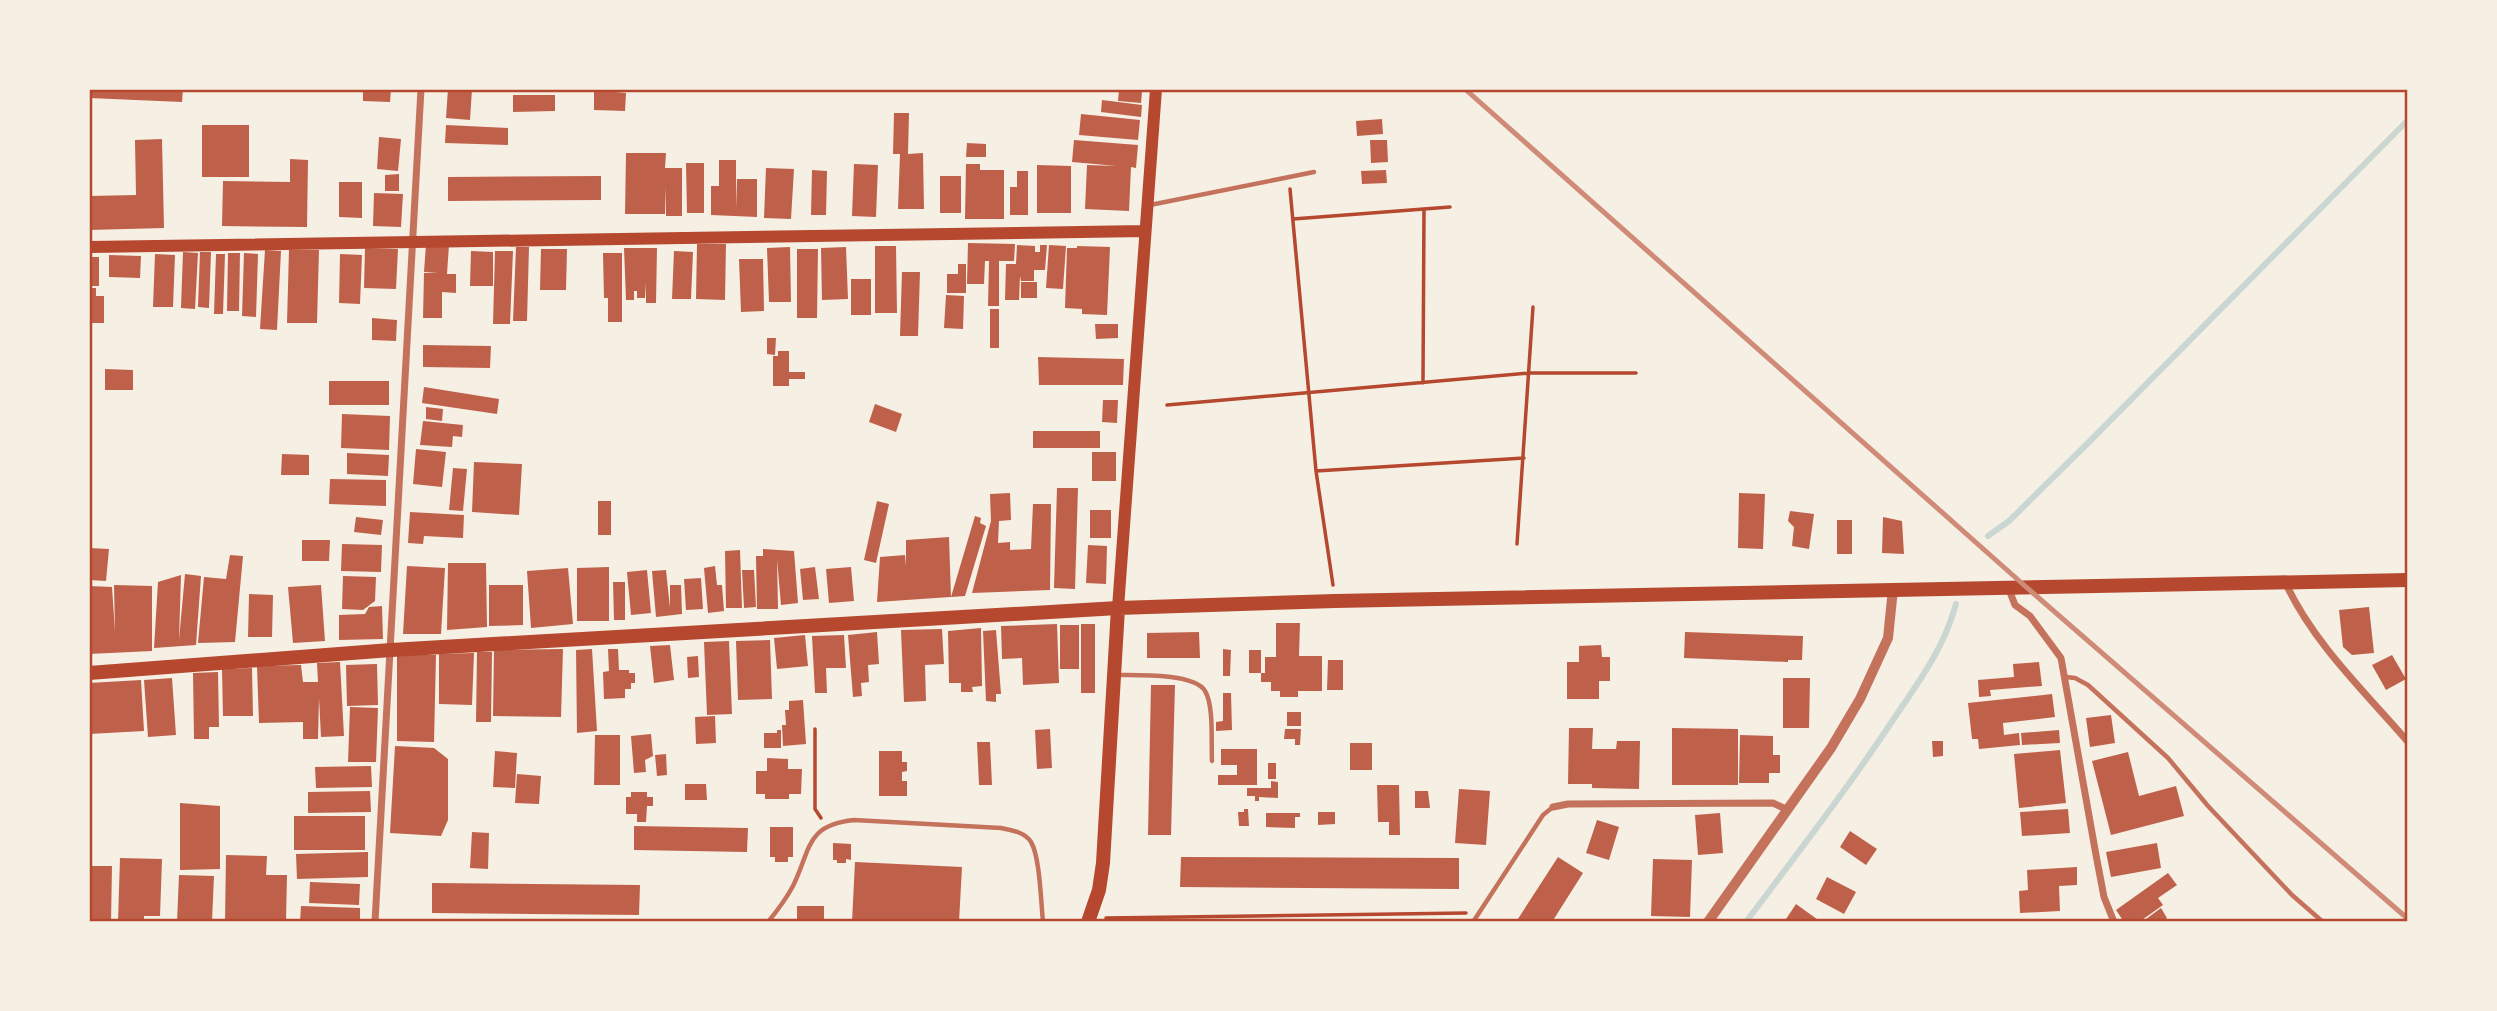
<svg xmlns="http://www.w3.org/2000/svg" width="2497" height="1011" font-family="Jost,sans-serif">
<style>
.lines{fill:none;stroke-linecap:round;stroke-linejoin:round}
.stream{stroke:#c9d6d2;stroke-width:6}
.building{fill:#bf614a}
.path{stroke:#b5482f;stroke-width:3.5}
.service{stroke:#c5725c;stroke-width:4.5}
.minor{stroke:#c5725c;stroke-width:7}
.tertiary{stroke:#c5725c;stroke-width:10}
.secondary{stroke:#b5482f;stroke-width:12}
.primary{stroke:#b5482f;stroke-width:14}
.rail{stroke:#cf8b77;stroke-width:5}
.neatline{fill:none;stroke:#b5482f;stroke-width:2.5}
</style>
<rect width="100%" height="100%" fill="#f6efe4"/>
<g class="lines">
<path class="stream" d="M1988,536L2009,521L2087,444L2408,120
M1746,922C1797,854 1848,788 1895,717C1920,680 1944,648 1956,604"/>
</g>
<path class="building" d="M89,89H183L182,102L89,98Z
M363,89H391L390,102L363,101Z
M448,89H472L470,120L446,118Z
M594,89H615V92L626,93L625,111L594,110Z
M1119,90L1142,92L1141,103L1118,101Z
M513,95H555V111L513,112Z
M1102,100L1142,105L1141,117L1101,112Z
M894,113H909L908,154L923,153L924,209H898L900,154H893Z
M1081,114L1140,120L1138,140L1079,135Z
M1382,119L1383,134L1357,136L1356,121Z
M202,125H249V177H202Z
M446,125L508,128V145L445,143Z
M379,137L401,139L398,171L377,169Z
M162,139L164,228L89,230V196L136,195L135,140Z
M1074,140L1138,145L1136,168L1131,167L1129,211L1085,209L1087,165L1117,166L1072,162Z
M1370,140H1387L1388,162L1371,163Z
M967,143L986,144V157H966Z
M626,153H666L665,168H682V216H666V186L665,214H625Z
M290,159L308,160L307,227L222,226L223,181L290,182Z
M719,160H736V209L737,179H757V217L711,215V186H719Z
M686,163H704V213H687Z
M854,164L878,165L876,217L852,216Z
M966,164H980V170H1004V219H965Z
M1037,165L1071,166V213H1037Z
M766,168L794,169L791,219L764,218Z
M812,170L827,171L826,215H811Z
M1386,170L1387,183L1362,184L1361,171Z
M1017,171H1028V215H1010V187H1017Z
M399,174V191H385V175Z
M601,176V200L448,201V177Z
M940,176H961V213H940Z
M339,182H362V218L339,217Z
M374,193L403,194L401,227L373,226Z
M968,243L1015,244L1014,261H999V306H988L989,261H985L984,284H967Z
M426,244L449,245L447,274H456V293L442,292V318H423L424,273H438L424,272Z
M697,244H726L725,300L696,299Z
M1017,245L1035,246V252H1040V245H1047L1045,270H1034V281H1021L1020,276L1019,300H1005L1006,264H1016Z
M1049,245L1066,246L1063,289L1046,288Z
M875,246H896L897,313H875Z
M1077,246L1110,247L1107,315L1082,314V309L1065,308L1067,248H1077Z
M516,247H529L527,321H513Z
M790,247L791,302H769L767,248Z
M846,247L848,299L822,300L821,248Z
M365,248L398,249L396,289L364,288Z
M624,248H657L656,303H646V283L645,298H637V291H634V300H626Z
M541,249H567L566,290H540Z
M797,249H818L817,318H797Z
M265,250L281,251L277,330L260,329Z
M289,250H319L317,323H287Z
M471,251L493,252V286H470Z
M495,251H513L510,324H493Z
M674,251L693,252L691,299H672Z
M183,252L198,253L195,309L181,308Z
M200,252H211L209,308L198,307Z
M228,253H240L239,311H227Z
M244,253L258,254L256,317L242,316Z
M603,253H622V322H608V298H604Z
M155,254L175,255L173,307H153Z
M216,254H225L223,314H214Z
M340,254L362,255L360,304L339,303Z
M109,255L141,256L140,278L109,277Z
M89,257H99V286H89Z
M739,259H763L764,311L741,312Z
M958,264H966V293H947V274H958Z
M902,272H920L918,336H900Z
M851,279H871V315H851Z
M1021,282H1037V298H1021Z
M89,288H96V296H104V323H89Z
M946,295L964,296L963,329L944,328Z
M990,309H999V348H990Z
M372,318L397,320L396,341L372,340Z
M1095,324H1118V338L1096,339Z
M767,338H776L775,355L767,354Z
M423,345L491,346L490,368L423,367Z
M778,351H789V372H805V379H789V386H773V356H778Z
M1038,357L1124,359L1123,385H1039Z
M105,369L133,370V390H105Z
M329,381H389V405H329Z
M424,387L499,399L497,414L422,403Z
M1103,400H1118L1117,423L1102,422Z
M875,404L902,414L896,432L869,422Z
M426,407L443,409L442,421L426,419Z
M342,414L390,416L389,450L341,448Z
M423,421L463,425L462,437L453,436L452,447L420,445Z
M1033,431H1100V448H1033Z
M416,449L446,452L442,487L413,484Z
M1092,452H1116V481H1092Z
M347,453L389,455L388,476L347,474Z
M282,454L309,455V475H281Z
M474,462L522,464L519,515L472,512Z
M453,468L467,469L463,511L449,510Z
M330,479L386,480V506L329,504Z
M1057,488H1078L1075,589L1054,588Z
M1010,493L1011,520L999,521L998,543L1010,542V550L1031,549L1033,504H1051L1050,590L972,593L991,521L990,494Z
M1739,493L1765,494L1763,549L1738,548Z
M598,501H611V535H598Z
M877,501L889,504L876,563L864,560Z
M1090,510H1111V538H1090Z
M1790,511L1814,514L1809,549L1792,546L1794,527L1788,521Z
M410,512L464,515L463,538L424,536L423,544L408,543Z
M975,516L981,518L980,523L986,526L965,596L877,602L880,557L905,555L906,566V540L949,537L951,597Z
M356,517L383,520L381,535L354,532Z
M1883,517L1902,521L1904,554L1882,553Z
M1837,520H1852V554H1837Z
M302,540H330L329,561H302Z
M342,544L382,545L381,572L341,571Z
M1088,545L1107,546L1106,584L1086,583Z
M89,548L109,549L106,581L89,580Z
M763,549L794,551L798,603L781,605L777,559L778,609H757L756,556H763Z
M740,550L742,608H726L725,551Z
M230,555L243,556L235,642L198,643L204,577L226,579Z
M448,563H486L487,627L447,630Z
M407,566L445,568L441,634H403Z
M715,566L717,585H722L724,611L708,613L704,568Z
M609,567V621H577V568Z
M815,567L819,599L803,600L800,569Z
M851,567L854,601L829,603L826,569Z
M568,568L573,624L531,628L527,571Z
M647,570L651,613L631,615L627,572Z
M666,570L670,608V585H681L682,614L656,617L652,571Z
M742,570H754L756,607L744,608Z
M185,574L201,576L196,645L154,648L158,582L181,575L179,640Z
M343,576L376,577L375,601L363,610L342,609Z
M701,578L703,609L686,610L684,579Z
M613,582H625V620H614Z
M114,585L152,586V651L89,654V586L112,587L115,632Z
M321,585L325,641L293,643L288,587Z
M489,585H523V625L489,626Z
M249,594L273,595L272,637H248Z
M382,606L383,639L339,640V615L365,614L369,607Z
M2369,607L2374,653L2352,655L2343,647L2339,610Z
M1276,623H1300L1299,656H1322V691H1298V697H1280V691H1271V682H1261V673H1249V650H1261V673H1265V657H1276Z
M1057,624L1059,683L1023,685L1022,658L1002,659L1001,626Z
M1081,624H1095V693H1081Z
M1060,625H1079V669H1060Z
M981,628L982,686L972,687L973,692H961V683H949L948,631Z
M942,629L944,664L925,665L926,701L904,702L901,630Z
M996,630L1001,694H996V702L986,701L983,631Z
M877,632L879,664L868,665L869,682L861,683L862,696L853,697L848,635Z
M1199,632L1200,658H1147V633Z
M1685,632L1803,636L1802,660H1788V662L1684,658Z
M805,635L808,666L777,669L774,638Z
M844,635L846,668H826L827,693H815L812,636Z
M770,640L772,699L738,700L736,641Z
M729,641L732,714L707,715L704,642Z
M670,645L674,680L654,683L650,646Z
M1601,645L1602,657H1610V681H1599V699H1567V662H1579V646Z
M563,649L561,717L493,716L494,650Z
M592,649L597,731L577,733L576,650Z
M608,649H618L619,670H629V673H635V683H631V689H625V698L604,699L603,672L609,671Z
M1223,649L1231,650L1230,676H1223Z
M477,652H492L491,722H476Z
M474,653L472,705L439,704V654Z
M397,655H436L434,742L397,741Z
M2392,655L2406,679L2386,690L2372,665Z
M698,656L699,677L688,678L687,657Z
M1328,660H1343V690H1327Z
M340,662L344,736L321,737L319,698L318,739H303V722L259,723L257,666L301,665L303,682H318L317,663Z
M2039,662L2042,686L1990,690L1991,696L1979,697L1978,680L2014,677L2013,664Z
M377,664L378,705L347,706L346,665Z
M252,668L253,716H223L222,669Z
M218,672L219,727H209V739H194L193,673Z
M172,678L176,735L148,737L144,680Z
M1783,678H1810L1809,728H1783Z
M141,680L144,731L89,734V683Z
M1151,685H1175L1171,835H1148Z
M1223,693H1231L1232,730L1216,731V722L1223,721Z
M2052,694L2055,717L2003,723L2004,735L2019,733L2020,745L1979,749L1978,739H1972L1968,703Z
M803,700L806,744L783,746L782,725H786L785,710H789V701Z
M350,707L378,708L376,762H348Z
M1287,712H1301V726H1287Z
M2111,715L2115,743L2090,747L2086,718Z
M715,716L716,743L696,744L695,717Z
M1569,728H1593L1592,749H1616L1617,741H1640L1639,789L1592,788V784H1568Z
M1672,728L1738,729V785H1672Z
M1050,729L1052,768L1037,769L1035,730Z
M1285,729H1301L1300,745H1295V739H1284Z
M777,730H781V748H764V733H777Z
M2059,730L2060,743L2022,745L2021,733Z
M651,734L653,756L645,760L646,772L634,773L631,736Z
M595,735H620V785H594Z
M1740,735L1773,736V755H1780V773H1769V783H1739Z
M1932,741H1943V756L1933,757Z
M977,742H990L992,785H979Z
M1350,743H1372V770H1350Z
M395,746L434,748L448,759V820L441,836L390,833Z
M1221,749H1257V785H1218V775H1237V765H1221Z
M2060,750L2066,803L2019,808L2014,754Z
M495,751L517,753L515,788L493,787Z
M879,751H902V762H907V771L902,772V781H907V796H879Z
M2128,752L2139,796L2176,786L2184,816L2111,835L2092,761Z
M666,754L667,775L657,776L655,755Z
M767,758L788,759V769H802L801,794H789V799H765V794H756V771H767Z
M1268,763H1276V779H1268Z
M371,766L372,787L316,788L315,767Z
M517,774L541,776L539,804L515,803Z
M1271,781L1278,782V798L1259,797V801H1255V796H1247V788H1271Z
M685,784H706L707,800H685Z
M1377,785H1399L1400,835H1389V822H1378Z
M1459,789L1490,791L1486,845L1455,843Z
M370,791L371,812L308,813V792Z
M1415,791H1428L1430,808H1415Z
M631,792H647V797H653V806H647L646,822H637V814H626V797H631Z
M180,803L220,806V869L180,870Z
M1244,809H1248L1249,826H1239L1238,812H1244Z
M2068,809L2070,833L2022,836L2020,812Z
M1318,812H1335V824L1318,825Z
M1266,813H1300V817H1295V828L1266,827Z
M1720,813L1723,853L1698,855L1695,815Z
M294,816H365V850H294Z
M1597,820L1619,827L1609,860L1586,853Z
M634,826L748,828L747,852L634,850Z
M770,827H793V857H788V862H775V857H770Z
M1850,831L1877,849L1866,865L1840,847Z
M472,832L489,833L488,869L470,868Z
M833,843L851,844V860L846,859V863H837V860H833Z
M2157,843L2161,868L2111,877L2106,852Z
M368,852V877L297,879L296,854Z
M226,855L267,856L266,875H287L286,922H225Z
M1181,857L1459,858V889L1180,887Z
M1558,857L1583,873L1552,922H1516Z
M120,858L162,859L160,916H144V922H118Z
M1653,859L1692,860L1690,917L1651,916Z
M855,862L962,867L959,922H852Z
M89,866H112L111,922H89Z
M2077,867V885L2059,886L2060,911L2020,913L2019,891L2028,890L2027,870Z
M2168,873L2177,885L2158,898L2163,905L2139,922H2124L2116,910Z
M179,875L214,876L212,922H177Z
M1827,877L1856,892L1844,914L1816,899Z
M310,882L360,884L359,905L309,903Z
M432,883L640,885L639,915L432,913Z
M1796,904L1821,922H1784Z
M301,906L360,908V922H300Z
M797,906H824V922H797Z
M2161,908L2167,918L2162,922H2142Z"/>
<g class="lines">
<path class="path" d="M1290,189L1316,471L1333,585
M1293,219L1450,207
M1423,383L1424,209
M1167,405L1530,373H1636
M1316,471L1524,458
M1517,544L1533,307
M815,729V809L821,818
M1106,918L1466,913"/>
<path class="service" d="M1150,205L1314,172
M1117,675C1136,675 1195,673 1205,691C1214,705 1211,743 1212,761
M2066,677L2075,678L2088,685L2168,758L2208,806L2292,895L2323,922
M768,922C777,911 786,899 793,886C811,850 805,825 854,820L1001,828C1011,830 1025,832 1031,842C1040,857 1041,903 1043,922
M1473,922L1543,815L1553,807"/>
<path class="minor" d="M2286,584C2314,644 2365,692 2408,742
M2008,587L2015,605L2030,616L2061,658L2096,855L2104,897L2114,922
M1553,807L1568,804L1773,803L1788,810
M375,922L421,89"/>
<path class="tertiary" d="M1708,922L1831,748L1860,699L1888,638L1893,589"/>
<path class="secondary" d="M89,247L1145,231
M1118,608L1156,89"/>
<path class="primary" d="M89,673L391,650L1118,608L1335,601L2408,580
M1088,922L1099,890L1103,863L1118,608"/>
<path class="rail" d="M1465,89L2025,586L2408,919"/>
</g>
<rect width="2497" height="1011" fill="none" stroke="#f6efe4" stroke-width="182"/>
<rect x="91" y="91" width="2315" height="829" class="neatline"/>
</svg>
